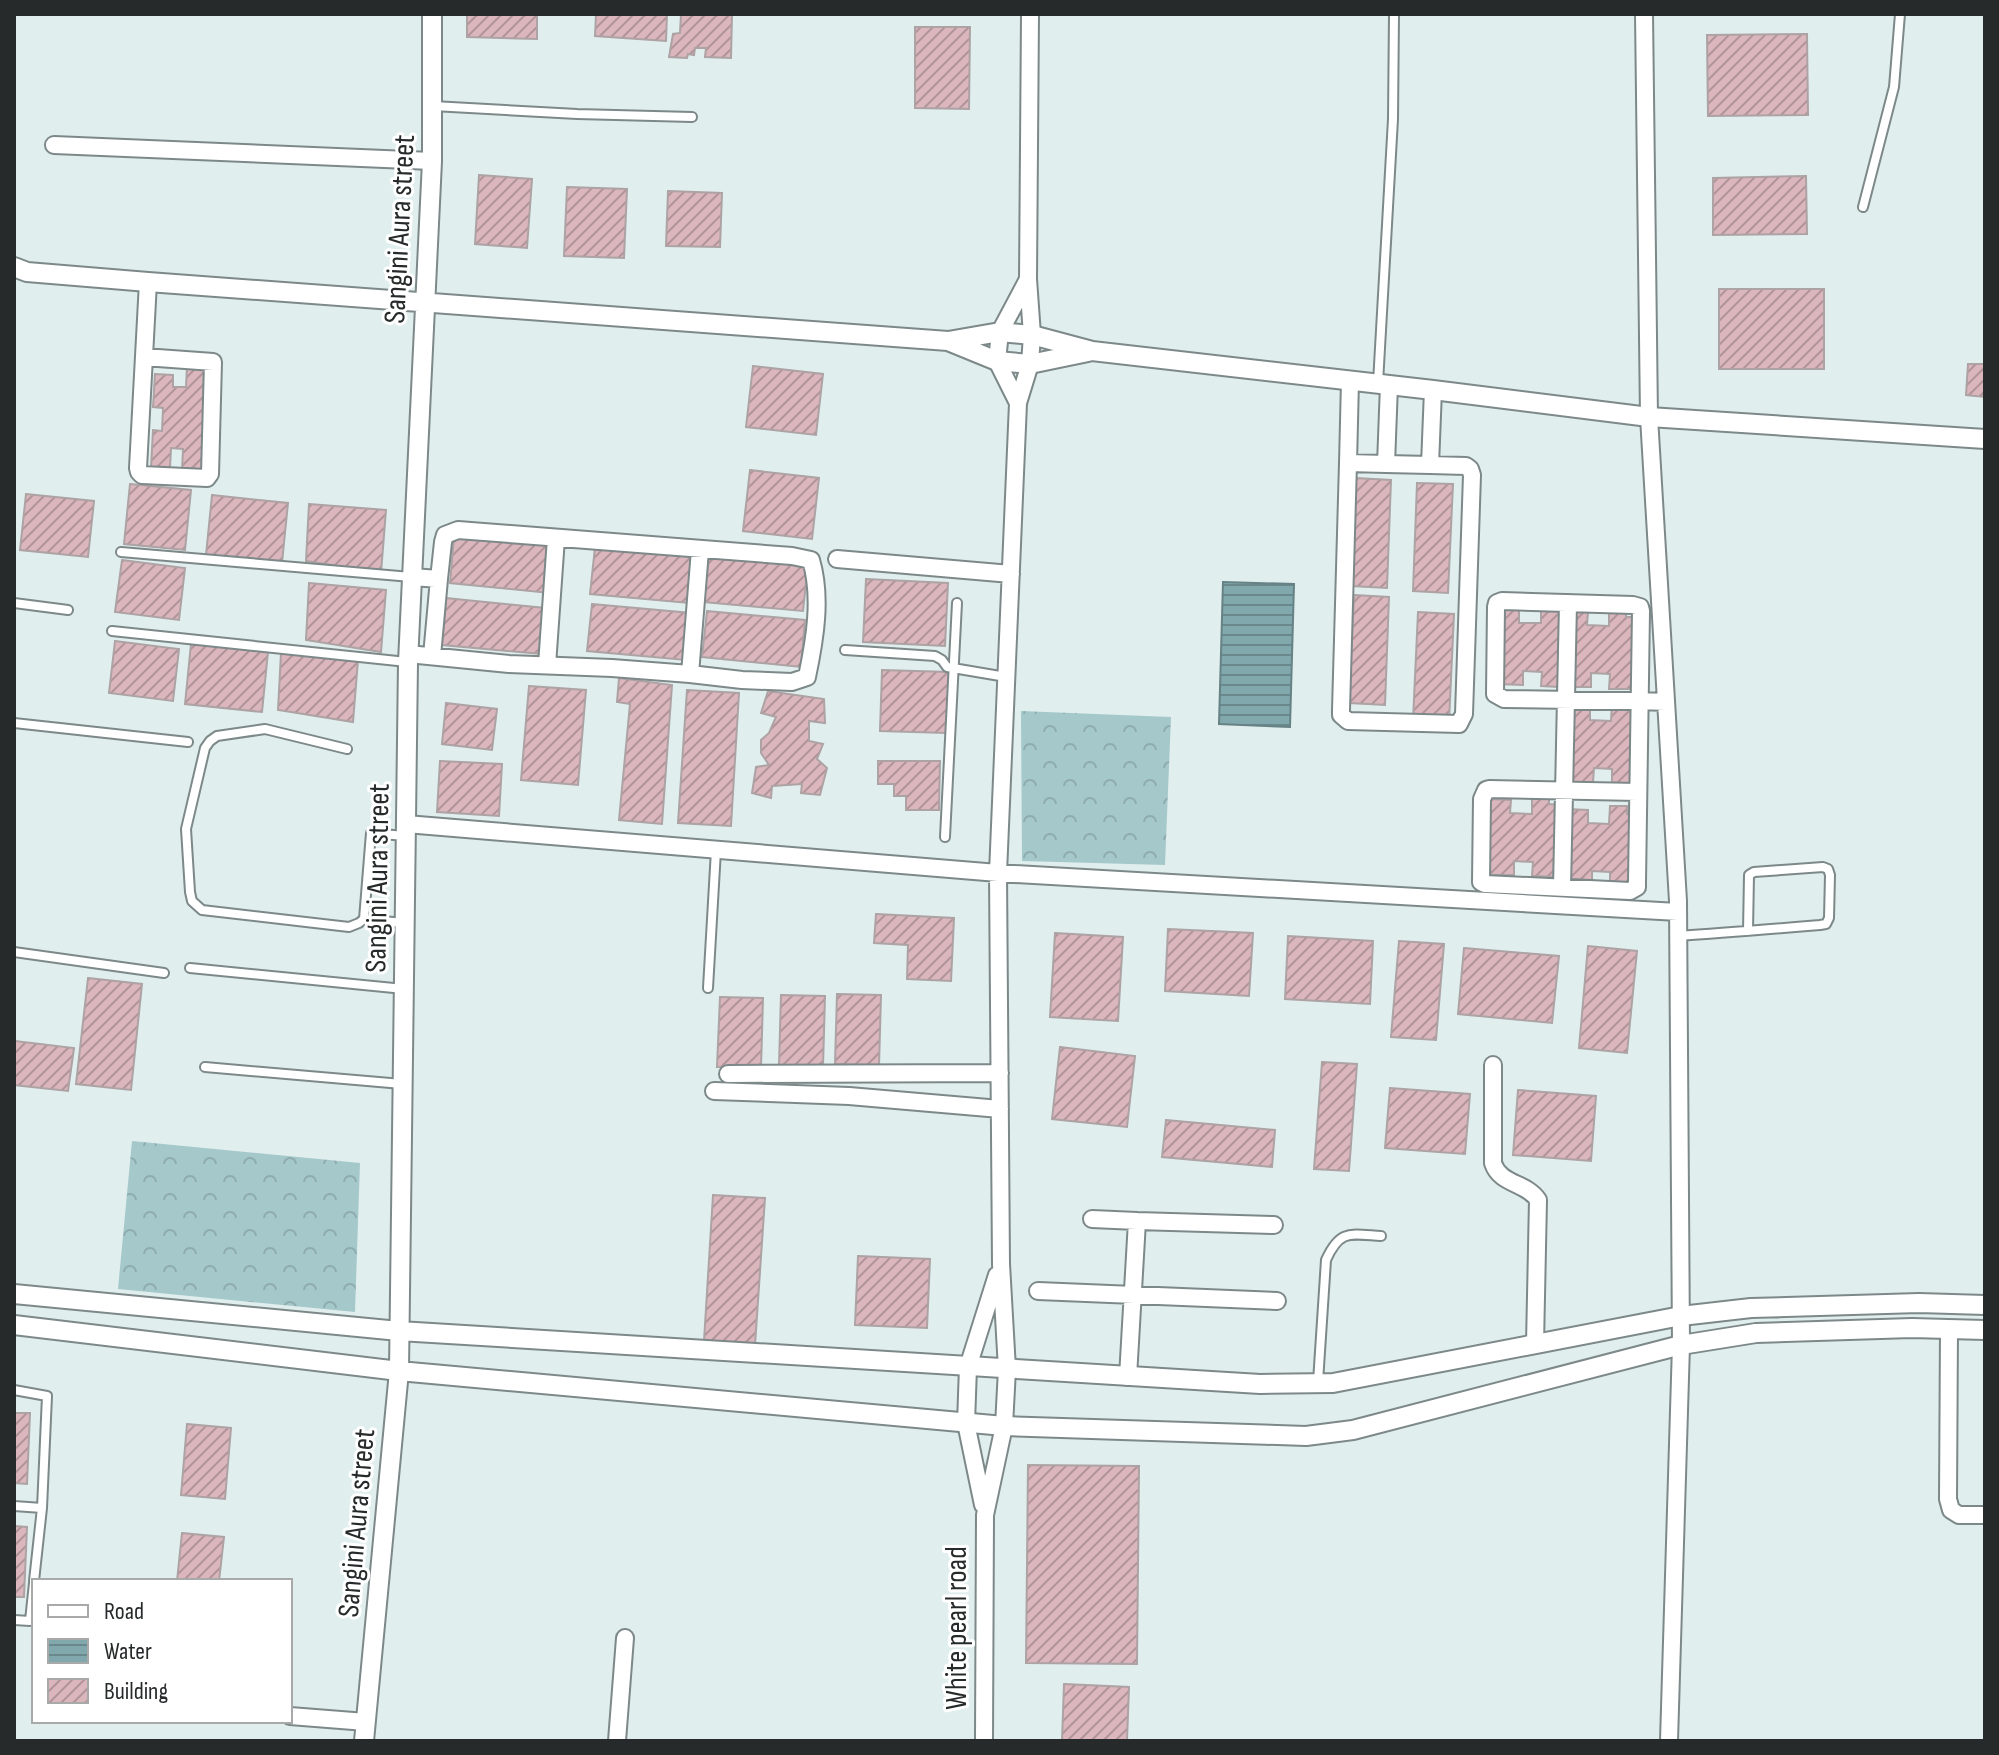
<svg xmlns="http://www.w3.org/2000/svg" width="1999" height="1755" font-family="'Sofia Sans Condensed',sans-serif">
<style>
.forest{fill:url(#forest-crowns)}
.water{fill:url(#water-rules);stroke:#668285;stroke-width:2}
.building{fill:url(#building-hatch);stroke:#ada2a4;stroke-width:2}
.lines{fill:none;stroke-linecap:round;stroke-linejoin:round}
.service-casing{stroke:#7d8889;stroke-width:12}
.minor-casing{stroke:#7d8889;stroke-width:20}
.tertiary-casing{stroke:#7d8889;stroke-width:22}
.service{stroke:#fff;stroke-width:8}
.minor{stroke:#fff;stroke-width:16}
.tertiary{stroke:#fff;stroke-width:18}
.labels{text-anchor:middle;stroke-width:6;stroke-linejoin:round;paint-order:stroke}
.street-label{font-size:30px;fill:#262a2a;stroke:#fff}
</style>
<defs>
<pattern id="forest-crowns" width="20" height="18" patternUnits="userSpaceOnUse" patternTransform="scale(2)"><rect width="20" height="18" fill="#a5c8cb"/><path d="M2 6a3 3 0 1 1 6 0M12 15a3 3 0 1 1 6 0" fill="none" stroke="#8eacae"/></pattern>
<pattern id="water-rules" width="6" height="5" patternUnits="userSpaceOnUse" patternTransform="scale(2)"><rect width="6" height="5" fill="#81a8ac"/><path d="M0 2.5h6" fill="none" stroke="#69898c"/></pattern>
<pattern id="building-hatch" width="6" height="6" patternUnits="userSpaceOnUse" patternTransform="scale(2)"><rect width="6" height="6" fill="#dbb6bd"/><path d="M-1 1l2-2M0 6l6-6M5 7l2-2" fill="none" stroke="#b1949a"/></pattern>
</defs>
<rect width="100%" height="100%" fill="#e1eeee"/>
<path class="forest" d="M1021,711L1171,717L1165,865L1022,861Z
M132,1141L360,1163L355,1312L118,1289Z"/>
<path class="water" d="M1223,582L1294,584L1290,727L1219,724Z"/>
<path class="building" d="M467,14H537V39L467,37Z
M596,14H667L666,41L595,36Z
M681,14H732L731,58L705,57L706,48H695L694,55L688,54L687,58L669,57L673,34L680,33Z
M915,27H970L969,109L915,108Z
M1807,34L1808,115L1708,116L1707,35Z
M479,175L532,179L527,248L475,244Z
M1806,176L1807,234L1713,235V178Z
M567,187L627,189L624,258L564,256Z
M668,191L722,193L720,247L666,246Z
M1719,289H1824V369H1719Z
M1968,364H1985V397L1966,395Z
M187,366L211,367L207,472L182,471L183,449L171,448L170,468L151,467L153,430L162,431L163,408L153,407L155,374L173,375V387H186Z
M753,366L823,374L816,435L746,427Z
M750,470L819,478L812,539L743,531Z
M1356,478L1391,480L1387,588L1351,586Z
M1417,483L1453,484L1448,593L1413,591Z
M130,484L191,490L185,550L124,544Z
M26,494L94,501L88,557L20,550Z
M212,495L288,503L282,563L206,555Z
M309,504L386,510L381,573L306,561Z
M454,537L553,546L549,593L450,583Z
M595,547L693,557L689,603L590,594Z
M709,555L808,565L803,611L704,602Z
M122,560L185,568L179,620L115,612Z
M866,579L948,583L945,646L863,642Z
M309,583L386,590L381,652L306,640Z
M1354,595L1389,597L1385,705L1349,703Z
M446,598L545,608L541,654L442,645Z
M592,604L691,613L686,660L587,651Z
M1541,606H1558V614H1561L1559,687L1541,686L1542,672L1523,671V685L1497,684L1499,609H1519V623H1541Z
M1609,608L1626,609V617H1636L1634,689H1609L1610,674L1591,673V687H1569L1571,612H1588L1587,625L1609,626Z
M707,611L805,620L801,667L702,657Z
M1418,612L1454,614L1449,722L1413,720Z
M115,641L179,649L173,701L109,693Z
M191,644L268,652L262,712L185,704Z
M281,653L358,660L353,722L278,710Z
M882,670L949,672L946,733L880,731Z
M619,678L672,685L662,824L619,820L630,704L617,702Z
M529,686L586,690L578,785L521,780Z
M687,690L739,693L731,826L678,823Z
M768,691L824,699L825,723L809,721V741L823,744L817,759L827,768L820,795L801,793L802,784L772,786L771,798L752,793L756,767L769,765L761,753V740L769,733L776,717L761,713Z
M446,703L497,709L492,750L442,744Z
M1612,703H1629V711L1639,712L1637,784L1612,783V769L1594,768L1593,782H1567L1569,706L1590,707V720L1611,721Z
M440,761L502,764L499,816L437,812Z
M878,761H940L939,810H906V796H894V784H878Z
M1532,796H1549V804L1559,805L1557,877L1532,876L1533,862L1514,861V875H1488L1490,799L1511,800L1510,813L1532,814Z
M1610,806H1627V814L1637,815L1635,887L1610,886V872L1592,871V885H1565L1567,809L1588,810V823L1609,824Z
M876,914L954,918L951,981L907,979L908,945L874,943Z
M1168,929L1253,933L1249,996L1165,991Z
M1055,933L1123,937L1118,1021L1050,1017Z
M1288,936L1373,941L1370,1004L1285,999Z
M1399,941L1444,944L1436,1040L1391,1037Z
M1588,946L1637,951L1627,1053L1579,1048Z
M1464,948L1559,956L1552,1023L1458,1014Z
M88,978L142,984L131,1090L76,1084Z
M837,994L881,995L879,1066L835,1064Z
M781,995L825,996L823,1067L779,1066Z
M720,997L763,998L761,1068L717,1067Z
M15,1041L74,1048L68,1091L14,1085Z
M1060,1047L1135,1056L1127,1127L1052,1119Z
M1322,1062L1357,1064L1349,1171L1314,1169Z
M1390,1088L1470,1094L1465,1154L1385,1148Z
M1518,1090L1596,1096L1591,1161L1513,1155Z
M1166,1120L1275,1130L1272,1167L1162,1157Z
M713,1195L765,1198L755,1345L704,1341Z
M858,1256L930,1259L927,1328L855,1325Z
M14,1413H30L27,1484L14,1483Z
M187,1424L231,1428L225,1499L181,1495Z
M1028,1465L1139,1466L1137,1664L1026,1663Z
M14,1526L27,1527L24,1597H14Z
M182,1533L224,1537L219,1581H177Z
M1064,1684L1129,1687L1127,1741H1062Z"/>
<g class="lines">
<g class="service-casing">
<path id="service" d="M433,106L577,114L692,117
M1863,207L1894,87L1900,14
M1378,383L1393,119L1394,14
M121,552L411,577
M14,603L68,610
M112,631L407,662
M845,650L935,656L942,660L947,667L1006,677
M14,723L188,742
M347,749L265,729L217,736L210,741L205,748L186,829L190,892L192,901L202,910L349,927L359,923L364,919
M945,837L957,603
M403,923L364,919L371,833L405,836
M1678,936C1726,933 1773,929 1820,925L1826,924L1829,918L1830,875L1828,869L1823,867L1754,872L1749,875L1748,931
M14,952L164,973
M190,968L404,989
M708,988L716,850
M205,1067L402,1084
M1318,1382L1326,1260C1340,1229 1350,1234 1381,1236
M14,1390L47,1396L42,1508
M14,1506L42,1508L34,1581
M14,1620L30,1621L34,1583"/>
</g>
<g class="minor-casing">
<path id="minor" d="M1644,14L1649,417L1678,901L1681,1345L1669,1741
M54,145L432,161
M144,357L213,362L210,474L207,478L142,475L139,472L138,468L148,282
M1389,385L1386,464L1348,463L1341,710V715L1348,721L1459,724L1464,714L1472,475L1470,469L1466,466L1430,465L1433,390
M1018,403L997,361L1000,332L1027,281
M1348,463L1350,381
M1386,464L1430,465
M837,559L1011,574
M408,654L509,664L612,668L690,674L742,680L792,682L807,677C815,639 822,597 811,560L792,556L458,530L445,535L443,542L439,579L412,577
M432,656L439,579
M547,665L556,538
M690,674L700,550
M1638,792L1489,789L1486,790L1482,799L1481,882L1485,884L1630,891L1637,887V882C1638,792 1639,702 1641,611L1640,607L1633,605L1502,601L1497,603L1496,607L1495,694L1504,699L1639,701L1666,702
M406,824L998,873L1678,912
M1562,888L1568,603
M1493,1065V1163C1500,1185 1526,1182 1538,1200L1535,1344
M728,1074L1000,1073
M714,1091L849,1096L1000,1109
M1092,1219L1137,1221
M1038,1291L1277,1301
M1949,1329L1948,1499L1951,1510L1959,1515H1985
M1128,1377L1137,1221L1274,1225
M983,1505L966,1423L968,1367L997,1275
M290,1716L366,1722
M617,1741L625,1638
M984,1741L985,1515L1004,1426L1007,1369L1001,1264L998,873L1018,403L1030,364L1032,335L1028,279L1030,14"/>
</g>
<g class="tertiary-casing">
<path id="tertiary" d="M14,267L27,272L148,282L948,341L1000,332L1032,335L1092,351L1433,390L1649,417L1985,439
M948,341L997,361L1030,364L1088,352
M14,1294L399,1331L1260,1384L1333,1383L1681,1316L1751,1308L1919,1303L1985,1305
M14,1325L399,1371L1004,1426L1306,1436L1353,1430L1681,1345L1756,1333L1912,1328L1985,1330
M364,1741L399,1371L408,662L432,161V14"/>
</g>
<use href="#service" class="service"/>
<use href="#minor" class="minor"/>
<use href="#tertiary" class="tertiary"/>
</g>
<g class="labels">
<g class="street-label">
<text transform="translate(399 229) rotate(-87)" y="10">Sangini Aura street</text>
<text transform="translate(377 878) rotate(-89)" y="10">Sangini Aura street</text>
<text transform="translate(356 1523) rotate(-85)" y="10">Sangini Aura street</text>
<text transform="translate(956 1628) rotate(-90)" y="10">White pearl road</text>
</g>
</g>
<rect width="1999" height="1755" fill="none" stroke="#262a2a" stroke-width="32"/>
<rect x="32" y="1579" width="260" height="144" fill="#ffffff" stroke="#a8aaaa" stroke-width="2"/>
<rect x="48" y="1605" width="40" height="12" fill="#ffffff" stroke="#a8aaaa" stroke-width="2"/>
<text x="104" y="1619" font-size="24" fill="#262a2a">Road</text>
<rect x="48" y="1639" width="40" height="24" fill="url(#water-rules)" stroke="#a8aaaa" stroke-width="2"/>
<text x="104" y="1659" font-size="24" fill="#262a2a">Water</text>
<rect x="48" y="1679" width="40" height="24" fill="url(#building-hatch)" stroke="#a8aaaa" stroke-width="2"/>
<text x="104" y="1699" font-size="24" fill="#262a2a">Building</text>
</svg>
